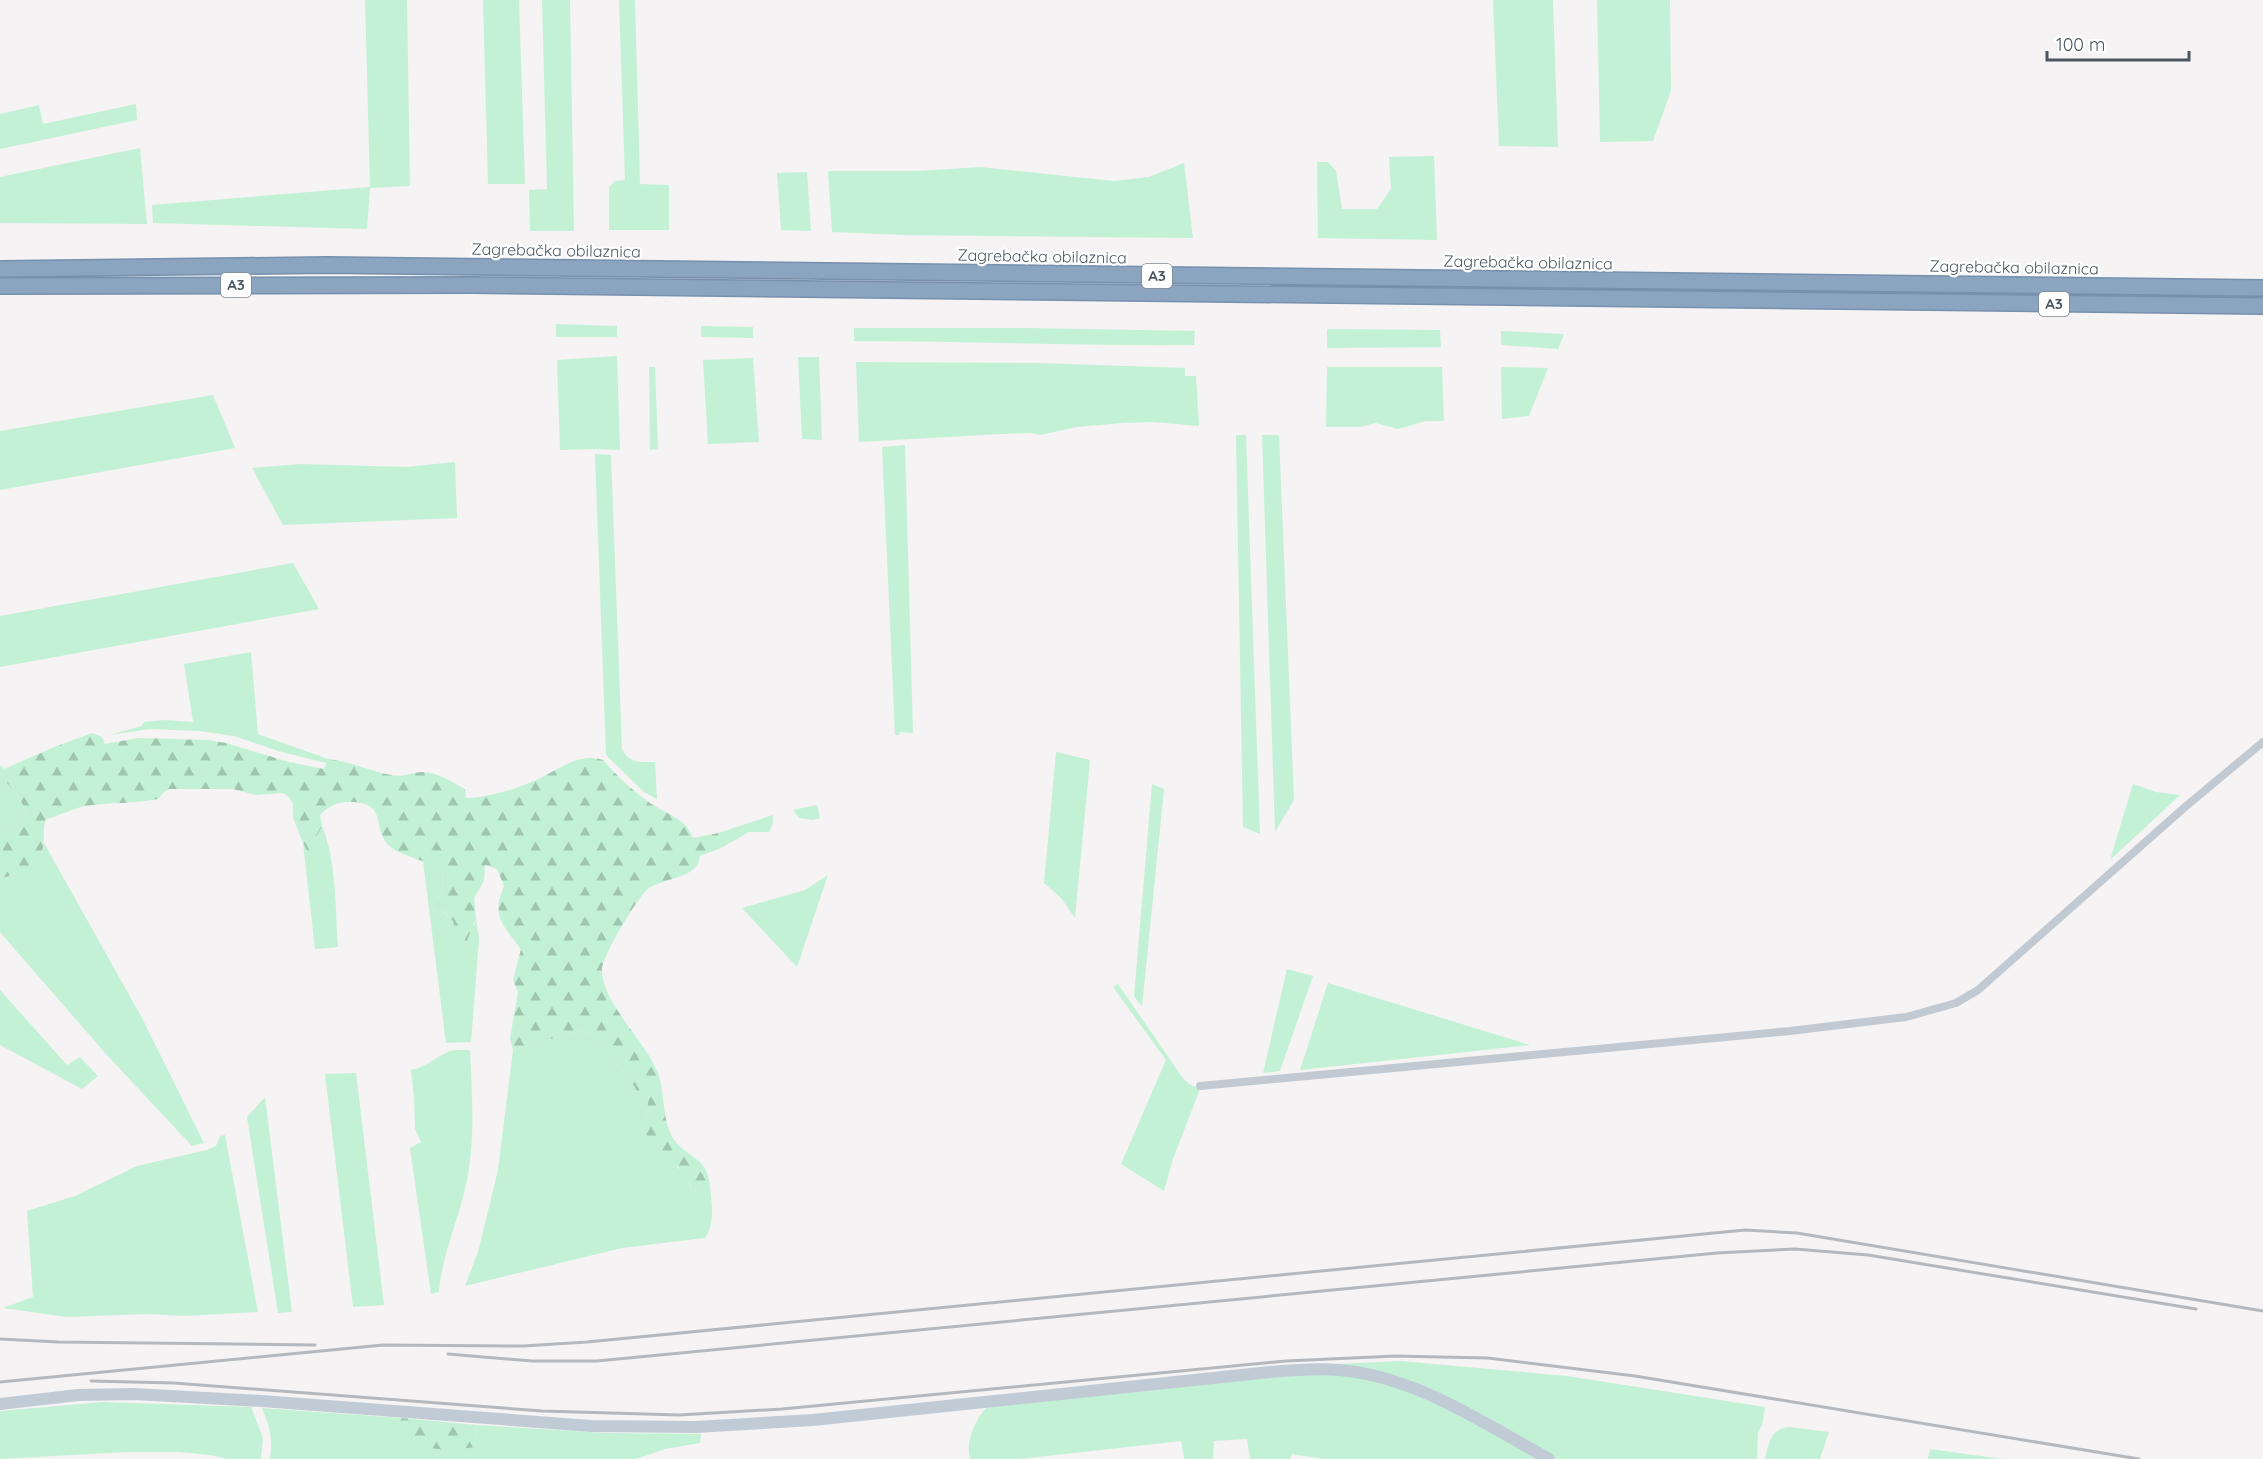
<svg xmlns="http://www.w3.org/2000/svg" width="2263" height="1459" font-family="Quicksand,sans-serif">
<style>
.green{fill:#c3f1d5}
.forest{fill:url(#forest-firs)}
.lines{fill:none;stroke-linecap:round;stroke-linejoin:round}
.motorway-casing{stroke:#7690ad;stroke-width:18}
.minor{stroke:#c1cad2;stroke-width:8}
.secondary{stroke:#c1cbd6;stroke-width:12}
.motorway{stroke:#8ba5c1;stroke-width:15}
.rail{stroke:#b5b8bd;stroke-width:3}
.labels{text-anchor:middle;stroke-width:4.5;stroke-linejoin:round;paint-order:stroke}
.shield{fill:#fff;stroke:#808990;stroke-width:1.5}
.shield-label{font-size:15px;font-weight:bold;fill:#4a5661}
.street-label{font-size:16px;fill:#4a5661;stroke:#fff}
</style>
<defs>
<pattern id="forest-firs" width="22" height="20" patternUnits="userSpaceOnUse" patternTransform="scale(1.5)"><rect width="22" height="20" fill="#c3f1d5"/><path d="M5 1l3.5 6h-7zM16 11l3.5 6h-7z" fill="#a0c6b0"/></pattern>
</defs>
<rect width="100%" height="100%" fill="#f5f3f3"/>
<path class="green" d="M365,0H407L410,186L370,188L367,229L153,223L152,205L370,187Z
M483,0H519L525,184H488Z
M542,0H570L574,231H530L529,190L547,189Z
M619,0H635L640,184L669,185V230H609V187L615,181L625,180Z
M1493,0H1553L1558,147L1499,146Z
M1597,0H1670L1671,91L1653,141L1600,142Z
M136,104L137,120L0,149V114L39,105L43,124Z
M140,148L147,224L0,223V177Z
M1434,156L1437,240L1318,238L1317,162H1328L1336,171L1342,209H1377L1391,189L1389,157Z
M1184,163L1193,238L904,235L832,232L828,171H920L980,167L1114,181L1149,177Z
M807,172L811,231L781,230L777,173Z
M556,324L617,326V337H556Z
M701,326L753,327V338L701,337Z
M854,328H1028L1195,331L1194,345C1081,346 968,341 854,341Z
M1327,329L1440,330L1441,347L1327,348Z
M1501,331L1564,334L1558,349L1501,345Z
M617,356L620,450L596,449L560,450L557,360Z
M798,357H819L822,440L802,439Z
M753,358L759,442L708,444L703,360Z
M856,362L1037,363L1185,368V376H1196L1199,426L1153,422L1123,423L1077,427L1040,435L1031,433L1001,434L859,442Z
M649,367H655L658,449L650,450Z
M1327,367H1442L1444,421H1426L1398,429L1376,423L1359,427H1326Z
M1501,367L1548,368L1529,416L1502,419Z
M213,395L235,448L0,490V431Z
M1236,435H1246L1260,834L1243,827Z
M1262,435H1279L1294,800L1275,832Z
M905,445L913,733L900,732L899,735H895L882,447Z
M595,454L611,455L622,749C629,764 640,762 655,762L657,799L644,792L606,755Z
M455,462L457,518L283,525L252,468L301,464L406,467Z
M293,563L319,609L0,667V616Z
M251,652L258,734L328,759L326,763L278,751L234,736L199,731L150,729L109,735L142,726L144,722L164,720L193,722L184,664Z
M1056,752L1090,760L1075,918L1061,898L1044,883Z
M0,765L4,769L1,775L21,801L29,818L0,834Z
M1152,784L1164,789L1142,1007L1134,996Z
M2133,784L2156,792L2180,795L2110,860Z
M817,805L820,818L813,820L799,818L793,810Z
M773,815V823L769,832H749L721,848L718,833Z
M322,826C337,863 335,908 338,947L315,949L303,843L308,851Z
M44,843L142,1018L204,1143L192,1146L105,1053L0,932V879L13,875L42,853Z
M423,861L433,864L442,872L443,886L437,903C446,919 457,922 474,926L476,918L479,939L471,1042L446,1043Z
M828,875L797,967L742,908L805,890Z
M1287,969L1313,976L1280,1071L1263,1073Z
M1328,983L1530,1045L1300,1070Z
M1118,984L1182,1077L1189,1084L1200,1089L1173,1159L1164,1191L1121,1164L1166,1060L1113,987Z
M0,990L67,1065L80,1057L98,1076L82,1089L0,1045Z
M582,1030L590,1034L629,1077L649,1095L645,1124L678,1168L687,1172L691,1189L710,1187C712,1205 715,1223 705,1238L622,1248L465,1286L478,1252L498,1170L513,1050Z
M455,1050H470C472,1096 476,1144 465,1189C457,1224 442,1255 439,1292L431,1294L410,1148L421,1142L415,1129L414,1098L411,1070C428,1067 439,1053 455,1050Z
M356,1073L384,1305L353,1307L325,1074Z
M265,1097L292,1312L278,1313L247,1117Z
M225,1135L258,1312L184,1316L147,1314L67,1317L3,1308L33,1297L27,1211L75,1196L137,1166L207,1150L216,1146L220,1136Z
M1400,1361L1567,1376L1765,1407L1762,1425L1758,1432L1757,1459H1557L1437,1395L1314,1365Z
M1320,1373C1347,1376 1375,1378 1401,1388C1450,1405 1495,1435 1541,1459H1323L1292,1454L1290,1459H1250L1247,1439L1214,1441L1213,1459H1184L1181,1441L1020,1459H970C965,1441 976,1417 989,1405Z
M103,1402L251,1407L263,1438L261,1459H227L211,1455L179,1452H126L0,1459V1411Z
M262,1408L402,1418L397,1425L475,1447L477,1425L608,1433L701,1434L700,1443L665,1449L636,1459H270C273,1438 270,1428 262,1408Z
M1789,1427L1829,1432L1820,1459H1765C1769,1443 1770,1429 1789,1427Z
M1930,1449L1995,1458L2004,1459H1928Z"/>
<path class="forest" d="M92,733L102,737L105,744L138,738L208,740L226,743L289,762L324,769L328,759C349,761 369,771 391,775C405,778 411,772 423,772C439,773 452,782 465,789L466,798C488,797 514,790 534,781C558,771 576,752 603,760C617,776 633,791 650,803C666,814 686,818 693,838L718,833L721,848L700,856C699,878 664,878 649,888C638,896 602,956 602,970C602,1003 646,1042 658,1073C665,1093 662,1116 671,1135C684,1159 708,1154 710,1187L691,1189C690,1167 663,1160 648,1145L645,1124L649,1095L638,1093L629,1077L590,1034L582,1030L513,1050L510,1039L518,992L513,981L521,949C503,925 491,917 504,886L497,869L485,865L484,881L474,898L476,918L466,943H459L453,921L441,909L437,903L443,886L442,872C428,860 411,859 395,850C367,833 393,802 349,802C338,801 327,807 320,815L322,826L308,852L303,843L293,818V804L289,797L283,793L256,795L233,789H169L164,792L158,799C134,804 110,802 86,806C73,808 60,816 46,819C42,829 45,836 43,847C41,865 15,874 0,879V834L29,818L21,801L1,775L4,769L57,746Z
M402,1418L477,1425L475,1447C449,1451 423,1451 399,1437L397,1425Z"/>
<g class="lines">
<g class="motorway-casing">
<path id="motorway" d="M0,269L327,265L2263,288
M0,286L472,285L2263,306"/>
</g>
<path class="minor" d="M1200,1086L1790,1031L1906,1017L1956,1003L1978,990L2185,807L2263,742"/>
<path class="secondary" d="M0,1404L78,1395L134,1394L262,1401L591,1426L696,1427L813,1420L1270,1372C1293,1370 1316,1368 1339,1370C1415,1376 1483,1423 1549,1459"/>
<use href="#motorway" class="motorway"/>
<path class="rail" d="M0,1339L58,1342L315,1345
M448,1354L532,1361H597L1717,1253L1795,1249L1868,1255L2196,1309
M91,1381L174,1383L542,1411L679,1415L782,1409L1286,1361L1395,1356L1488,1358L1635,1376L2139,1459
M0,1382L383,1345L523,1346L587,1342L1745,1230L1797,1233L2263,1311"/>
</g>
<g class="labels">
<g class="shield">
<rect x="1142" y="264" width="30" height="24" rx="4.5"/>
<rect x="221" y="273" width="30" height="24" rx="4.5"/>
<rect x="2039" y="292" width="30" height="24" rx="4.5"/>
</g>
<g class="shield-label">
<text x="1157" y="281">A3</text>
<text x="236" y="290">A3</text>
<text x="2054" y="309">A3</text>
</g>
<g class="street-label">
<text transform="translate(556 250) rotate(1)" y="6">Zagrebačka obilaznica</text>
<text transform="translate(1042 256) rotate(1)" y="6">Zagrebačka obilaznica</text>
<text transform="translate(1528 262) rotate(1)" y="6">Zagrebačka obilaznica</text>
<text transform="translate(2014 267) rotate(1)" y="6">Zagrebačka obilaznica</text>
</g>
</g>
<path d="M2047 51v9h142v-9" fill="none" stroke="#4a5661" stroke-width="3"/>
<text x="2056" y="51" font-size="18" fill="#4a5661" stroke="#ffffff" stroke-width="4.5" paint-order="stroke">100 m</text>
</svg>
